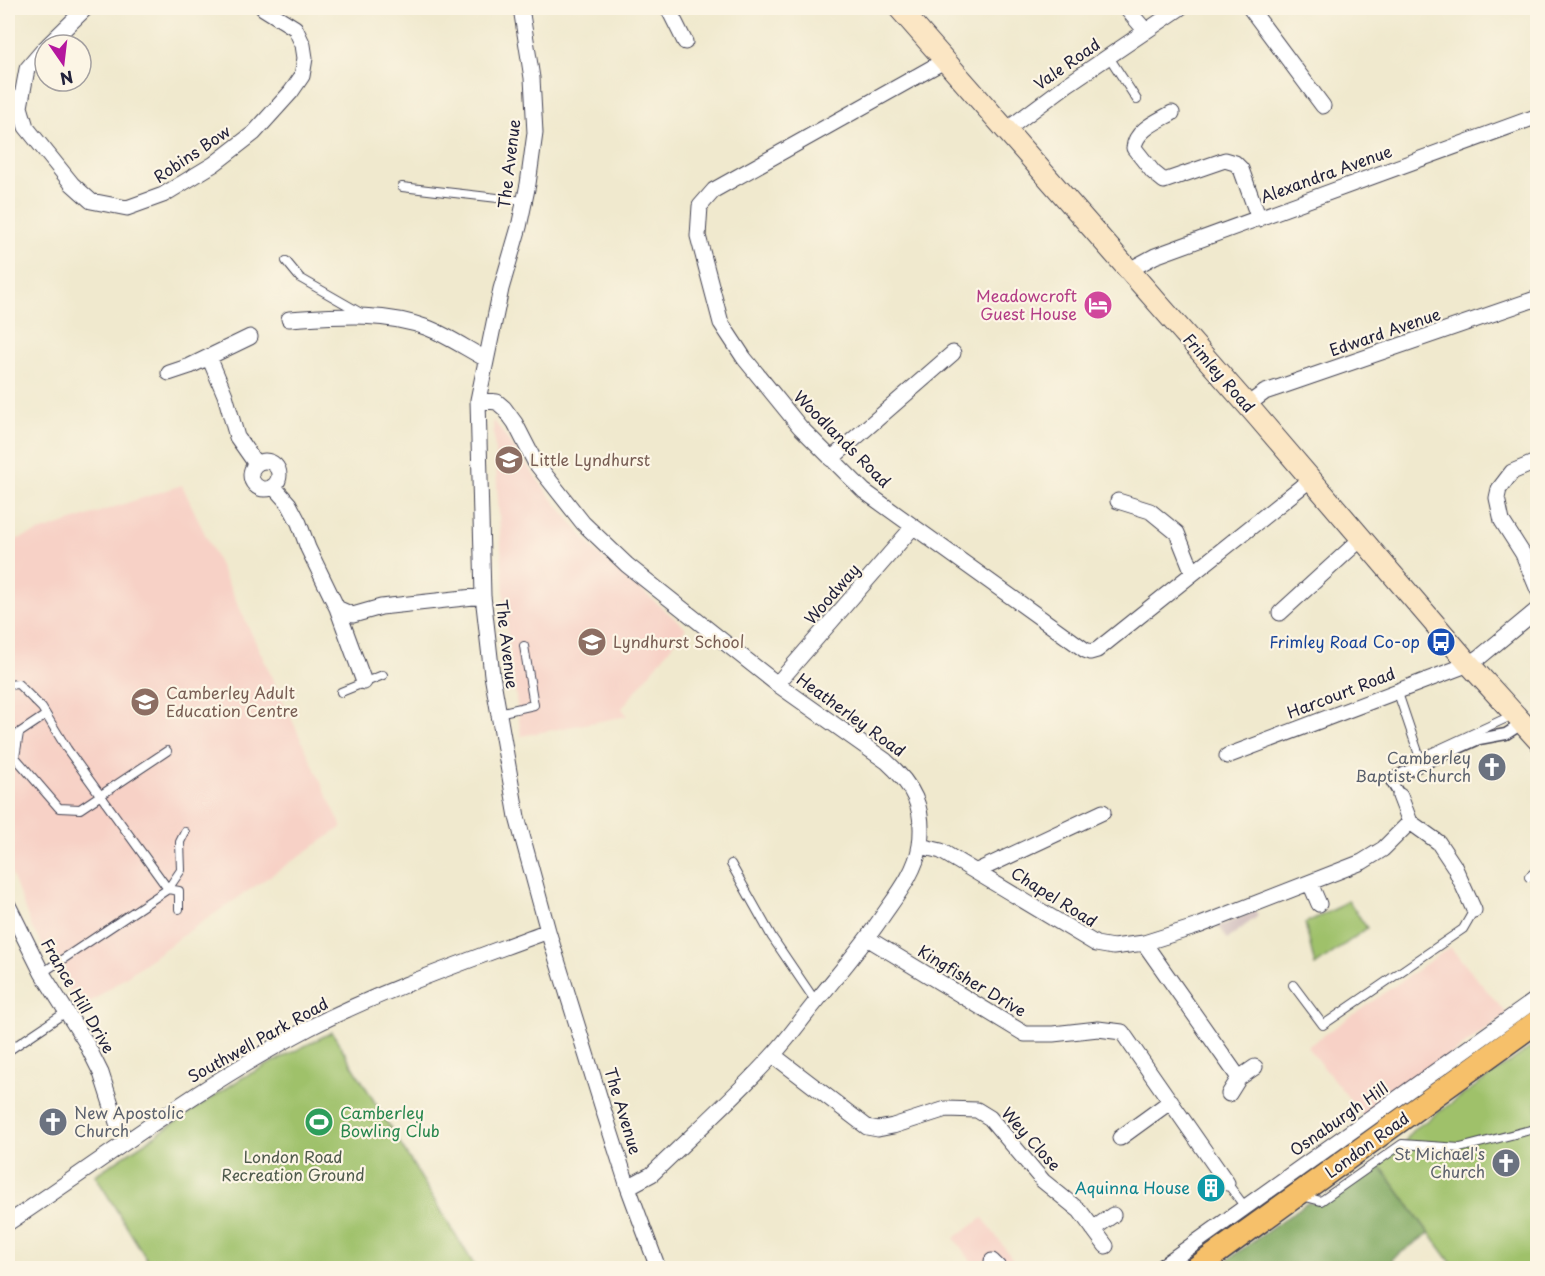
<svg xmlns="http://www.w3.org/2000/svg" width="1545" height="1276" font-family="'Playpen Sans',sans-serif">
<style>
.built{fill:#f7d1c6}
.industrial{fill:#d2bfbf}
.green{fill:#9fc16b;stroke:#607253;stroke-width:1.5}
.forest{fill:#7fa75f;stroke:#50644d;stroke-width:1.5}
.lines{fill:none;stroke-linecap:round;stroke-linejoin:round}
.service-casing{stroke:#414051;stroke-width:10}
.pedestrian-casing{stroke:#414051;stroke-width:13}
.minor-casing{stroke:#414051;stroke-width:17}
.secondary-casing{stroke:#414051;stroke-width:23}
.primary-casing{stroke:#414051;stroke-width:25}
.service{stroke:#fff;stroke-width:8}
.pedestrian{stroke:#fff;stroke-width:10}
.minor{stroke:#fff;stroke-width:15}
.secondary{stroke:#fbe6c4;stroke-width:21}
.primary{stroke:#f6c06b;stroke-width:22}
.labels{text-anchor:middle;stroke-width:4.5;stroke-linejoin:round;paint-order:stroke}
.street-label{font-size:16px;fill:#22223b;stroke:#fcf5e5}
.hotel-label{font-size:16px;fill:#b23c85;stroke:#fcf5e5;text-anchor:end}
.education-label{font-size:16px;fill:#785e54;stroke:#fcf5e5;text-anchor:start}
.transit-label{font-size:16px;fill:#164399;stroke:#fcf5e5;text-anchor:end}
.worship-label{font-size:16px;fill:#5b616d;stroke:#fcf5e5;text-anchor:end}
.leisure-label{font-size:16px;fill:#27864d;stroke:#fcf5e5;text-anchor:start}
.park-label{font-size:16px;fill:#4e5a4c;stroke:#fcf5e5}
.culture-label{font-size:16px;fill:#0d838f;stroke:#fcf5e5;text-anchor:end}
</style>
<rect width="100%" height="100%" fill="#fcf5e5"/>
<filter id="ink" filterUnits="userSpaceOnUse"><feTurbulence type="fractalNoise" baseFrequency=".0167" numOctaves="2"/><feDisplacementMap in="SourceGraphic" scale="12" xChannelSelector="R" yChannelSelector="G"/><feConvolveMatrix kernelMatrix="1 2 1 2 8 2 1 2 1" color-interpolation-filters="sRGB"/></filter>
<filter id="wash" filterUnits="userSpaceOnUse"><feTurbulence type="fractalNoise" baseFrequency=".008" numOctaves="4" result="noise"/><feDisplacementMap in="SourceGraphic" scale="24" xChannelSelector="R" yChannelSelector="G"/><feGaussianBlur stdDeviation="1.35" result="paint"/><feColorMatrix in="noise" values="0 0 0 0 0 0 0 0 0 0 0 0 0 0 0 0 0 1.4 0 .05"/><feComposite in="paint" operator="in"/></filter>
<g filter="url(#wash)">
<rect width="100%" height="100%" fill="#f0e9ce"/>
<path class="built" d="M493,420L553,500L596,552L686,628L622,708L627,716L521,736L505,612Z
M182,485L342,827L192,929L81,1009L32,928L8,864V542Z
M1450,947L1507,1014L1365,1118L1307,1047Z
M983,1218L1019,1268H976L954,1238Z"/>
<path class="industrial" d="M1256,911L1258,916L1227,939L1221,929L1217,927Z"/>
<path class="green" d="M1348,900L1367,928L1315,966L1305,923L1339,907Z
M332,1032L476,1268H152L95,1175L242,1078Z
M1537,1043V1268H1455L1378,1163L1401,1148L1412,1131Z"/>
<path class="forest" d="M1378,1163L1429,1233L1392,1259L1397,1268H1216L1307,1203H1322Z"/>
</g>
<g filter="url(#ink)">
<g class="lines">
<g class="service-casing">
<path id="service" d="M1109,57L1137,100
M402,187L524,201
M286,261L300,278L361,313
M8,685L18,684L42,708L67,749L168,889L42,973
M1397,690L1420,758L1513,715
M341,692L383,675
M498,713L534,705L524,646
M46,715L19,733L15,757L59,808L80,809L167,751
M731,864L772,937L816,1002
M1529,877L1538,869
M179,909V891L168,889L181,870L180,842L185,832
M1293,985L1323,1025L1463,929L1474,910
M8,1051L66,1012
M1227,1183L1245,1207
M1302,1196L1321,1201L1402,1144L1460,1148L1538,1128"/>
</g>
<g class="pedestrian-casing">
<path id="pedestrian" d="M1400,796L1390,779L1479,739L1506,734L1523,723"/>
</g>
<g class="minor-casing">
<path id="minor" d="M521,8L532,78L535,133L528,184L519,227L501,289L478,400L483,596L492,675L517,817L548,931L604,1112L628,1187L658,1268
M668,8L685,42
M1126,8L1145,30
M1250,8L1323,106
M48,45L86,8
M45,48L27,69L20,107L26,127L72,184L91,201L127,208L163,195L214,164L254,133L291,92L302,76L305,58L303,45L295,28L263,8
M944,61L714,190L700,206L698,236L721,323L744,358L800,427L864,491L1085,650L1090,652L1097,650L1311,479
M1172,113C1158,121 1135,130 1134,148L1153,172L1164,181L1225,160L1235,163L1241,169L1259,219
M1005,131L1068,84L1180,8
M1129,270L1155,256L1538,116
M289,319C335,316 384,311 428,328C448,336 467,349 486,359
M209,357L225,395L237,437L256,464
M169,373L190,366L250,337
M478,400L497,402L504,408L515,423L535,462L583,523L627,565L777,684L886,761C913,785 925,807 920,845C916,872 897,895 882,917C862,947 838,974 815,1003C801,1020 788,1039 772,1056C735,1097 692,1135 652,1174L628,1187
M1247,405L1265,392L1277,388L1538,298
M831,459L953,353
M1538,461L1512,472L1499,489L1497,498L1502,521L1523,554L1538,590
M251 475a14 14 0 1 1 28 0a14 14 0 1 1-28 0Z
M273,486L289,504L299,523L308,548L337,608L364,682
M1118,501L1150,511L1177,533L1193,573
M337,608L353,615L381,607L483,596
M1280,613L1361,539
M777,684L913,527
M1227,756L1469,664L1480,657L1538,609
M1400,796L1410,822L1438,842L1454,866L1474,910
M920,846L941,851L1096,944L1113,947L1144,943L1198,926L1362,862L1383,849L1410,822
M977,871L1103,812
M1310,883L1319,904
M8,905L42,973L85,1041L101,1073L119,1129L127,1141
M867,938L1025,1034H1053L1098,1029L1122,1032L1227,1183
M1144,943L1239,1078
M773,1055L867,1127L878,1129L893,1126L946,1109L977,1110L990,1118L1043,1181L1080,1211L1106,1246
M1229,1094L1239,1078L1255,1067
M1120,1138L1171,1101
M8,1223C107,1157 202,1084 309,1028C385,989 468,961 548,931
M1093,1229L1113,1215
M992,1261L999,1268
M1160,1268L1538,998"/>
</g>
<g class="secondary-casing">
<path id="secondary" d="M899,8L1256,415L1469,664L1538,740"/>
</g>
<g class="primary-casing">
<path id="primary" d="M1196,1268L1538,1021"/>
</g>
<use href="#service" class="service"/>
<use href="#pedestrian" class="pedestrian"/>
<use href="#minor" class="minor"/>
<use href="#secondary" class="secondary"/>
<use href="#primary" class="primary"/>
</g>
</g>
<defs>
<g id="hotel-disc" transform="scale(1.5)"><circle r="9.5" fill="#d1479c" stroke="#fcf5e5"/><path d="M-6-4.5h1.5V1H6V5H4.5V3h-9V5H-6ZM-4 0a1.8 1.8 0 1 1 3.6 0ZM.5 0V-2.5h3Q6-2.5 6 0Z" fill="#fff"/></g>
<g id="school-disc" transform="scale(1.5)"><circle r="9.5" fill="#8d6e63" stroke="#fcf5e5"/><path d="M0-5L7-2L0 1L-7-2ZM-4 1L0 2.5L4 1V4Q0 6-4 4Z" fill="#fff"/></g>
<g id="bus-disc" transform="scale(1.5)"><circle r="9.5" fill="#1a4fb4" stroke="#fcf5e5"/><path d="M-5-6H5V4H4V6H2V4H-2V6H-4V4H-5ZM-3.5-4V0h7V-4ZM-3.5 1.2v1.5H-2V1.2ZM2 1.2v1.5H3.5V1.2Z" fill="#fff"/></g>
<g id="church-disc" transform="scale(1.5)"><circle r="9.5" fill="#6b7280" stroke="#fcf5e5"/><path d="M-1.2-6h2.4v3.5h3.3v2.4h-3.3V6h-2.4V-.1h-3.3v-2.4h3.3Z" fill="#fff"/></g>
<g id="stadium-disc" transform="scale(1.5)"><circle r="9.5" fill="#2e9e5b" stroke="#fcf5e5"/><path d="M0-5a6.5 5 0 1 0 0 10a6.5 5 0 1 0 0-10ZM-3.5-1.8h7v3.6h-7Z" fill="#fff"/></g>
<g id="building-disc" transform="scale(1.5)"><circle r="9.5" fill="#0f9aa8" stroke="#fcf5e5"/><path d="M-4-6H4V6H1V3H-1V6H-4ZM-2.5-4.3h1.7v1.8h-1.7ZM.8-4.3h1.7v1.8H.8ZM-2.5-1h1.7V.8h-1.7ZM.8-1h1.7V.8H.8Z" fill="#fff"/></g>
</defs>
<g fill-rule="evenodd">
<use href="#hotel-disc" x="1098" y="305"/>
<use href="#school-disc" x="509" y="460"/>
<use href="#school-disc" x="592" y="642"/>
<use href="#bus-disc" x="1441" y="642"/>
<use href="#school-disc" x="145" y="702"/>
<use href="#church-disc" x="1492" y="767"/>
<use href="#church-disc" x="53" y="1122"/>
<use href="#stadium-disc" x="319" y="1122"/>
<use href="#church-disc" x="1506" y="1163"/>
<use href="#building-disc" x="1211" y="1188"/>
</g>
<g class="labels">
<g class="street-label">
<text transform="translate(1067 64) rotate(-35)" y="6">Vale Road</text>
<text transform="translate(192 154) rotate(-34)" y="6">Robins Bow</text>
<text transform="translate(509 164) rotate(-83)" y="6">The Avenue</text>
<text transform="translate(1326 174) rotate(-20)" y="6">Alexandra Avenue</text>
<text transform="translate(1385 332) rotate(-19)" y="6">Edward Avenue</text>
<text transform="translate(1219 373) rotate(49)" y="6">Frimley Road</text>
<text transform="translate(842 439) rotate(45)" y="6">Woodlands Road</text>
<text transform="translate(832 594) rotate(-49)" y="6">Woodway</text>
<text transform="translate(507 644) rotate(83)" y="6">The Avenue</text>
<text transform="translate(1341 693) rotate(-21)" y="6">Harcourt Road</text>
<text transform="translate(851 715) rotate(36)" y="6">Heatherley Road</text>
<text transform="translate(1054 897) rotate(32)" y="6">Chapel Road</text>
<text transform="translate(972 981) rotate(31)" y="6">Kingfisher Drive</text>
<text transform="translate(78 996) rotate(60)" y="6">France Hill Drive</text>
<text transform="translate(258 1040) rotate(-29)" y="6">Southwell Park Road</text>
<text transform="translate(623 1111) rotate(73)" y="6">The Avenue</text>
<text transform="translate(1339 1119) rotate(-35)" y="6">Osnaburgh Hill</text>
<text transform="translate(1031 1139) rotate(48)" y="6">Wey Close</text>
<text transform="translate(1367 1145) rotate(-36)" y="6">London Road</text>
</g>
<g class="hotel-label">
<text x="1077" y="302">Meadowcroft<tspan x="1077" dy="18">Guest House</tspan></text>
</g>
<g class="education-label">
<text x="530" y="466">Little Lyndhurst</text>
<text x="613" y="648">Lyndhurst School</text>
<text x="166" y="699">Camberley Adult<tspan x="166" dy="18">Education Centre</tspan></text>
</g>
<g class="transit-label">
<text x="1420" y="648">Frimley Road Co-op</text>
</g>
<g class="worship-label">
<text x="1471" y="764">Camberley<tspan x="1471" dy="18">Baptist Church</tspan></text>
<text x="74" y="1119" text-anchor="start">New Apostolic<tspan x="74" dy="18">Church</tspan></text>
<text x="1485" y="1160">St Michael's<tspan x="1485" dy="18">Church</tspan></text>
</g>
<g class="leisure-label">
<text x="340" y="1119">Camberley<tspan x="340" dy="18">Bowling Club</tspan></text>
</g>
<g class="park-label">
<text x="293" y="1163">London Road<tspan x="293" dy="18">Recreation Ground</tspan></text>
</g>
<g class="culture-label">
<text x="1190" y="1194">Aquinna House</text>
</g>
</g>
<rect width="1545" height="1276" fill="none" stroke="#fcf5e5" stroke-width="30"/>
<g transform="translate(63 63) rotate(166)"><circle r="28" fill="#fcf5e5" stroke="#a5a1a1" stroke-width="1.5"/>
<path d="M0-4.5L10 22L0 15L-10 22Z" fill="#b5179e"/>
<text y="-9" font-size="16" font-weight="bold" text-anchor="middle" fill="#22223b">N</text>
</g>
</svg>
